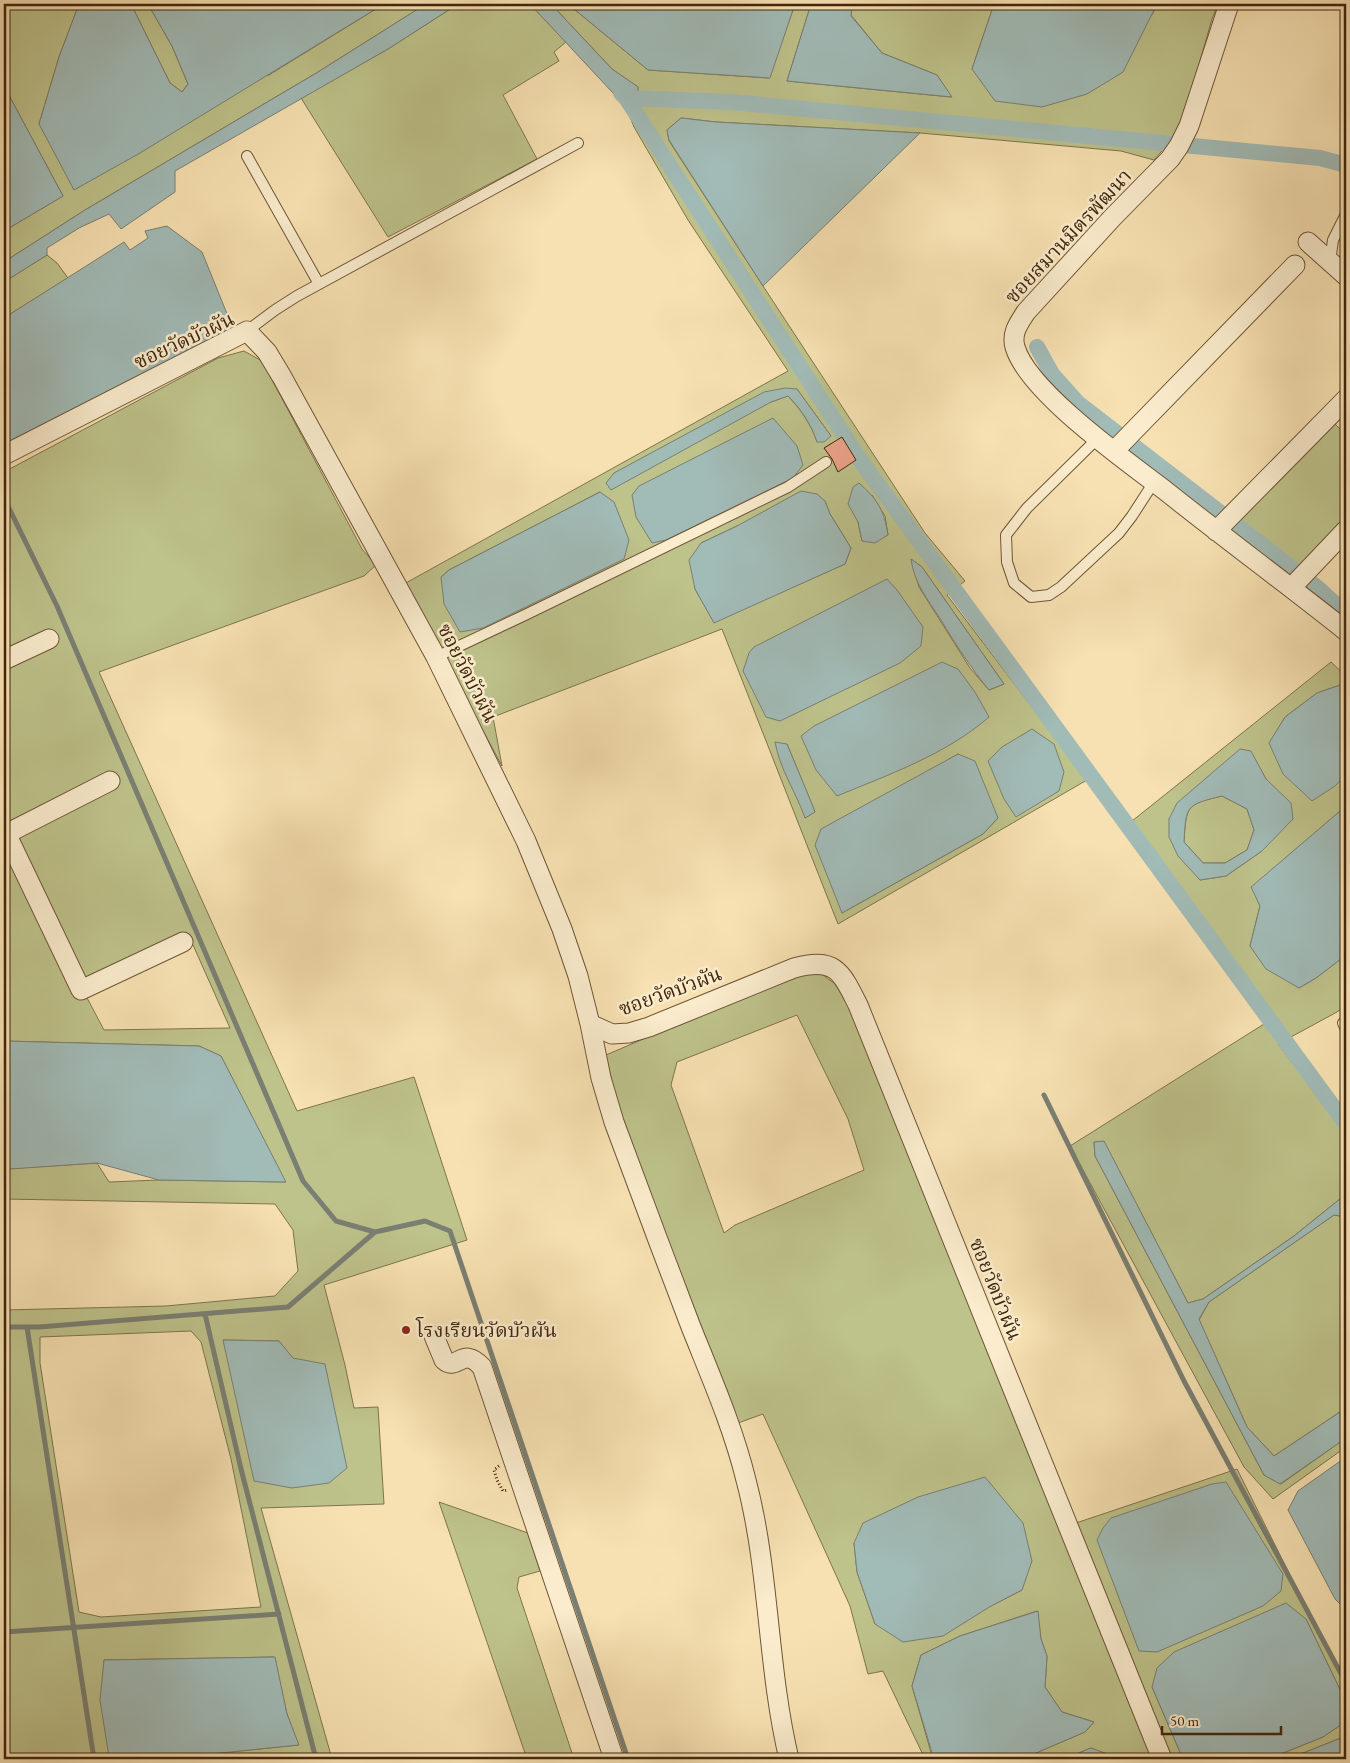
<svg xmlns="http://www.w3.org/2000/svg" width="1350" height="1763" font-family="'EB Garamond','Noto Serif Thai',serif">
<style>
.green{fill:#bec28b;stroke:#7f744c;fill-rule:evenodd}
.water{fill:#a1bbb7;stroke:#7a7f73;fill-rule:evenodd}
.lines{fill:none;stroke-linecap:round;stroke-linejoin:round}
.stream{stroke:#7a7f73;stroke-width:5}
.canal{stroke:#a1bbb7;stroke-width:16}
.building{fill:#eaa288;stroke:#40260c}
.lane-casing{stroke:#6e5536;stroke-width:12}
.street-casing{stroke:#6e5536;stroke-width:21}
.path{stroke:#40260c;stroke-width:3;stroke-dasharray:1 2.5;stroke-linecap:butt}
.lane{stroke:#faeccd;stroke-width:10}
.street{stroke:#faeccd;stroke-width:19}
.poi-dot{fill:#8f2418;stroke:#faeccd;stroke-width:2}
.labels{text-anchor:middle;stroke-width:5;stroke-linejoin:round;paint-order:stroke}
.street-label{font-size:20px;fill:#40260c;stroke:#faeccd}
.poi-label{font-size:20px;fill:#40260c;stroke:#faeccd;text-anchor:start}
</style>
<rect width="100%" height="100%" fill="#f7e1b2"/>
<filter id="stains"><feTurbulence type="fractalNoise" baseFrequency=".004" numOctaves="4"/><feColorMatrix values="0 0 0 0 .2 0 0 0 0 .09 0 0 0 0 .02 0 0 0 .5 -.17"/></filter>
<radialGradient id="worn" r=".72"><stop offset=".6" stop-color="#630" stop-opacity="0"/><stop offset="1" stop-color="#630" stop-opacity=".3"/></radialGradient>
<path class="green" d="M4,4H79L59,57L39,124L269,75L384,4H426L318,72L85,210L4,262V231L63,196L4,86Z
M131,4H148L172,46L188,84L182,92L170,83Z
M458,4H530L566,42L554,52L559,61L503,95L537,159L388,237L301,98L388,49Z
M551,4H568L648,70L769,78L795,4H811L787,81L951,97L937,75L882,53L851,15L852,4H994L972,69L1152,15L1157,4H1218L1212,19L1187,107L1173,138L1154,160L1121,151L920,133L716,122L681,118L667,130L669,141L763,286L925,533L965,581L947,595L1087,780L838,924L722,629L493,717L502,766L404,584L788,371L688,220L634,127L626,107L637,103L638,87L612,69ZM797,389L831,436L817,442C811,424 801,410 788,396L771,402ZM600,492L441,577L449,570ZM872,495L885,516L888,535L862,541L858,522ZM825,501L830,514L851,548L845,564L714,622L695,589L701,543L737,526ZM911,559L922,567L1004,684L989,690L970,668L919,587ZM787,744L815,812L805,818ZM958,754L998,818L983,834L842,913L949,759Z
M47,255L57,263L68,278L4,318V282Z
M244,351L262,361L362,549L376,565L364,576L99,672L297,1111L414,1077L467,1240L324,1285L345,1365L354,1408L378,1407L384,1504L261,1508L332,1759H162L298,1745L287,1714L274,1657L104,1660L109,1757L126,1759H4V1455L6,1453L4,1437V1310L166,1306L275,1296L298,1271L293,1230L275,1204L4,1199V1169L97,1163L109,1182L159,1180L285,1182L221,1056L199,1046L4,1041V472L218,358ZM193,945L230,1028L104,1030L86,996ZM191,1331L201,1342L231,1459L261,1607L101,1617L79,1612L40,1363V1337ZM223,1340L279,1341L292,1358Z
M1334,423L1346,435V521L1291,579L1231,531L1232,523Z
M1331,662L1346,676V683L1317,693L1285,717L1270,743L1335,786L1346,775V806L1252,887L1260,906L1250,946L1299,988L1316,978L1346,955V1007L1345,1006L1337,1012L1278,1044L1346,1134V1194L1294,1236L1203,1299L1188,1303L1104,1142H1094L1095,1156L1264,1475L1281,1484L1346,1438V1447L1273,1499L1244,1467L1070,1146L1264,1024L1122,829ZM1251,752L1266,779L1262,851L1226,876L1200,880L1169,819Z
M1222,796L1247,809L1254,830L1247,850L1225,863H1203L1184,842C1186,805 1187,804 1222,796Z
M815,969L835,984L851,1010L1157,1759H1117L1115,1757L1091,1748L1064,1759H1022L1085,1732L1094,1722L1062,1712L1045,1687L1047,1656L1041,1639L1037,1611L960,1636L921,1655L912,1686L932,1756L935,1759H925L883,1671L868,1674L850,1606L763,1414L738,1423L637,1159L615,1096L606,1055L783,979ZM797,1015L848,1119L864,1170L735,1225L724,1233L671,1085L677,1062ZM854,1543L1022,1590L991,1606L875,1624L857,1572Z
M1334,1215L1346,1217V1408L1274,1456L1247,1427L1199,1320L1209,1302Z
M1237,1469L1346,1687V1702L1306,1619L1152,1687L1183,1759H1172L1076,1523Z
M439,1502L528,1533L540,1571L519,1577L517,1588L574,1759H527Z
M1346,1709V1736L1288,1759H1268L1323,1737L1345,1722Z"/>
<path class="water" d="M79,4H131L170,83L182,92L188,84L172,46L148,4H384L140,153L74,190L39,124L59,57Z
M426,4H458L388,49L175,171V192L121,229L109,214L79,228L47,248V255L4,282V262L85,210L318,72Z
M530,4H551L612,69L638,87L637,103L626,107Z
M568,4H795L770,78L648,70Z
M811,4H852L851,16L882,53L937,75L952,97L787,81Z
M994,4H1157L1123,72L1087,94L1042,107L995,101L972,69Z
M4,86L63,196L4,231Z
M681,118L716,122L920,133L763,286L669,140L667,130Z
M167,226L202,252L234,331L4,447V318L124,242L130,250L148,238L145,231Z
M785,388L797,389L831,436L824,442H817C811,424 801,409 788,396L771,402L611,490L606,483L614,473L764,392Z
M773,418L797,446L803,465L793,478L666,540L652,543L636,517L632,495L639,486Z
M859,483C878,500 884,510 888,535L875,543L862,541L858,522L848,504L853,487Z
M801,491L817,494L825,501L830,514L851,548L845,564L714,623L695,589L689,560L701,543L737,526Z
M600,492L614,502L629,540L624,559L483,628L460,632L444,604L441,577L449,570Z
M911,559L922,567L1004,684L989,690C971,668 956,645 941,620C928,600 914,583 911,559Z
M887,579L897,590L923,627L921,646L900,663L780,721L766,717L743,671L749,653L754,647Z
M942,662L958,669L975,692L989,717C945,755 890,774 837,796L816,770L801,736L814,726Z
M1346,683V775L1335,786L1312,801L1283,774L1269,743L1285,717L1317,693Z
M1032,729L1054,744L1064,772L1059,791L1016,817L1004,799L988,761L1002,747Z
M775,742L787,744L812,804L815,812L805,818C796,792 780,770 775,742Z
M1240,749L1251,751L1266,779L1291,803L1293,819L1262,851L1226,876L1200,880L1178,856L1169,837V819L1177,803ZM1222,796L1247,809L1254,830L1247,850L1225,863H1203L1184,842C1186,805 1186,805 1222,796Z
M958,754L975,761L998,818L983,834L842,913L815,845L821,829Z
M1346,806V955L1316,978L1299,988L1266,969L1250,946L1260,906L1251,887Z
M4,1041L199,1046L221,1056L286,1182L159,1180L97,1163L10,1169L4,1157Z
M1104,1141L1188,1303L1203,1299L1294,1236L1346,1194V1217L1334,1215L1209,1302L1199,1319L1247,1427L1274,1456L1346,1408V1438L1280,1484L1264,1475L1095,1156L1094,1142Z
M223,1340L279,1341L293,1358L325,1364L347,1468L329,1483L292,1488L254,1481Z
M1346,1457V1580L1342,1583L1346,1588V1610L1335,1599L1288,1510L1298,1491Z
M985,1477L1023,1523L1032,1561L1022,1590L991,1606L943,1636L903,1642L875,1624L857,1572L854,1543L863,1523L918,1497Z
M1226,1482L1283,1574L1281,1591L1263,1606L1157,1652L1139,1651L1097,1540L1103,1528L1111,1518L1212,1484Z
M1286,1603L1306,1619L1346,1702L1345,1722L1323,1737L1268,1759H1183L1152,1687L1157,1668L1174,1652Z
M1038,1611L1041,1639L1047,1656L1045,1687L1062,1712L1094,1722L1085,1732L1022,1759H935L933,1756L912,1686L921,1655L960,1636Z
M275,1657L287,1714L299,1745L162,1759H126L109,1757L100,1700L104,1660Z
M1346,1736V1759H1288Z
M1091,1748L1115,1757L1117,1759H1064Z"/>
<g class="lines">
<path class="stream" d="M4,498L57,606L303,1181L336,1221L375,1232
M1044,1095L1184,1381L1346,1683
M205,1314L241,1469L316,1759
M4,1327H39L288,1307L375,1232L425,1221L450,1231L628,1759
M27,1327L94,1759
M4,1632L279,1614"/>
<path class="canal" d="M621,93L626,98L731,102L1320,158L1346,165
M626,98L862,463L1346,1124
M1037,347L1052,374L1078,403L1318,588L1346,614"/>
</g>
<path class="building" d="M842,437L856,460L838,472L832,459L824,448Z"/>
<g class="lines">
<g class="lane-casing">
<path id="lane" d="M247,156L319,284
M1330,262L1333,240L1345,216
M247,331L275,310L297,296L578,143
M1098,438L1027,508L1006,535L1007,562L1014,583L1031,597L1049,595L1061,587L1119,533L1132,516L1154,482
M436,657L525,615L788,487L826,462
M1343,1023L1346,1030"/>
</g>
<g class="street-casing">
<path id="street" d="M1229,4L1189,126L1179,146L1170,159L1113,217L1026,312C1019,323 1011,333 1015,347C1028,392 1128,462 1167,492C1226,539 1287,584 1346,631
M1308,242L1346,276
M1114,451L1295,265
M4,455L247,331L267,352L282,377L436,657L526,841L562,929L578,976L590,1024L612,1034L629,1033L649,1027L794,968C835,957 841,971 858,1005L1162,1759
M1216,531L1346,399
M1291,588L1346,530
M4,660L49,639
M4,829L81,990L183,942
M4,835L110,781
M590,1024L601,1078L614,1122C639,1190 665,1259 691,1327C711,1377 733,1427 746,1480C770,1571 767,1667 789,1759
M434,1336L444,1360C458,1372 462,1345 482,1367L614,1759"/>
</g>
<path class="path" d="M499,1466L494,1470L497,1480L503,1491L508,1490"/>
<use href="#lane" class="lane"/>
<use href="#street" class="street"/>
</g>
<circle class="poi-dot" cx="406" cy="1330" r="5"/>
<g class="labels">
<g class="street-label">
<text transform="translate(1068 236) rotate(-47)" y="7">ซอยสมานมิตรพัฒนา</text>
<text transform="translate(184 340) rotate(-25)" y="7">ซอยวัดบัวผัน</text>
<text transform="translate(468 673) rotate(63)" y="7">ซอยวัดบัวผัน</text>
<text transform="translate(670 991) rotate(-20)" y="7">ซอยวัดบัวผัน</text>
<text transform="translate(996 1289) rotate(68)" y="7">ซอยวัดบัวผัน</text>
</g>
<g class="poi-label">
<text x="416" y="1337">โรงเรียนวัดบัวผัน</text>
</g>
</g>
<rect width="1350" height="1763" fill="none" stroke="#f7e1b2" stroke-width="20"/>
<rect x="5" y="5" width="1340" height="1753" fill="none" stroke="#40260c" stroke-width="2.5"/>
<rect x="10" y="10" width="1330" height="1743" fill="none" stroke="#40260c"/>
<path d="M1162 1726v8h119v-8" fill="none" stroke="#40260c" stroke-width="2.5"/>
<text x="1170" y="1726" font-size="15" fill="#40260c" stroke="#faeccd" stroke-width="4" paint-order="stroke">50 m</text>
<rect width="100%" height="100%" filter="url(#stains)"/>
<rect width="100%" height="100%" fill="url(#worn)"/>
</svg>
